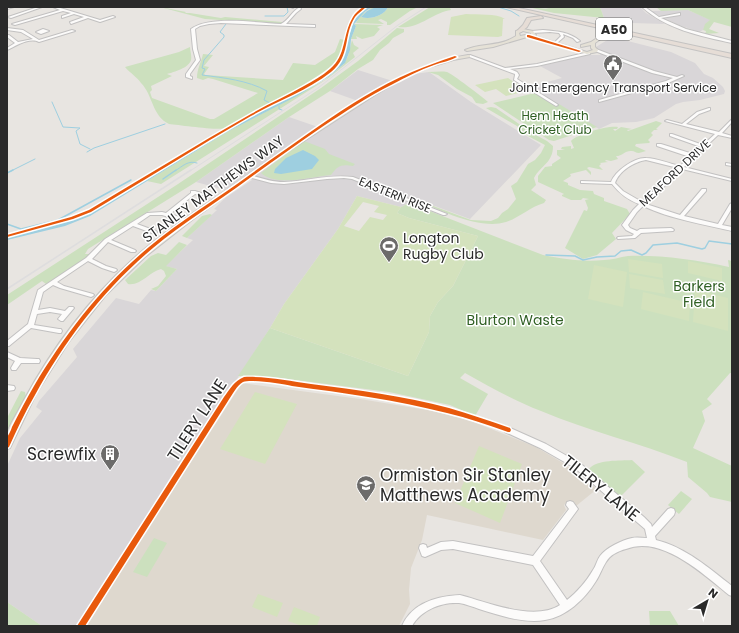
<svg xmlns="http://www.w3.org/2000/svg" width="739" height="633" font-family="Poppins,sans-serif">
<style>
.industrial{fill:#d9d6d8}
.education{fill:#ded8ce}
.green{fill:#cce0be}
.pitch{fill:#d4e2bd;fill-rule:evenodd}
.water{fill:#9ecfe0}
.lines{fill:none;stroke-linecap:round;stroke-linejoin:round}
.stream-far1{stroke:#9ecfe0;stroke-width:1}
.stream{stroke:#9ecfe0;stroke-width:1.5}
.minor-casing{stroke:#c2c1c1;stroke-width:2}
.major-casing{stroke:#c4c3c2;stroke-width:2}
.highway-casing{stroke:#c4c3c2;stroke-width:2}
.minor{fill:#fcfbfa;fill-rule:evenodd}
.major{fill:#e5e1d6;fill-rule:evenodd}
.highway{fill:#e6ddd6;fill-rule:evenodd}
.rail-far1{stroke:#deddde;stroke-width:1}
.rail{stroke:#deddde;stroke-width:1.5}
.major-bridge-casing{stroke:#c4c3c2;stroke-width:5.5;stroke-linecap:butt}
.major-bridge{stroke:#e5e1d6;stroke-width:4.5}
.cycleway-casing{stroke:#fff;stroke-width:3}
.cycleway{fill:#e8590c;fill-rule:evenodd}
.labels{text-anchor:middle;stroke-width:3;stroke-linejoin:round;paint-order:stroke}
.far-poi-label{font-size:12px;fill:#2a2a2a;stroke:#fff}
.far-park-label{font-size:12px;fill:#2f5f23;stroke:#fff}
.far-street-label{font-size:12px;fill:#2a2a2a;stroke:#fff}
.shield{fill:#fff;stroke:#6a6a6a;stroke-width:1}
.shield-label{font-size:13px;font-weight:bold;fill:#2a2a2a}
.street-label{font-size:14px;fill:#2a2a2a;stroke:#fff}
.poi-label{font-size:14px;fill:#2a2a2a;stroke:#fff;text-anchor:start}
.park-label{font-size:14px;fill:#2f5f23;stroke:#fff}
.near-street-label{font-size:17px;fill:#2a2a2a;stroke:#fff}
.near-poi-label{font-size:17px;fill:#2a2a2a;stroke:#fff;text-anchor:end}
</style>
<rect width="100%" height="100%" fill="#e8e5e1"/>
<path class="industrial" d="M600,7H640L646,13L665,24L632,23L604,18Z
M688,10L711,20L703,30L699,32L679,25L650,11Z
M612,37L671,52L695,63L704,74L713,78L723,87L725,91L724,94L700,100L683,102L676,104L654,118L636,122L612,123L599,129L529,87L562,78L540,66L587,55H600L602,52L596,47Z
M358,70L399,83L414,74L429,72L471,102L541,145L470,219L416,199L401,207L357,196L338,229L284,304L270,328L77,626H42L7,602V466L20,438L42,411L36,407L39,401L77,357L73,349L116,298L139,304L151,290L156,291L177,269L165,266L193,240L187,238L217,210L214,209L225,198L252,180L243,177L225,190L196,182L289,117L318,127L358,101L330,91Z"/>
<path class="education" d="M242,383L360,399L433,411L471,421L536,447L563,463L597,489L576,506L569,500L564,505L566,510L543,540L427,515L422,540L411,568L409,590L410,604L399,626H87L134,550Z"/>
<path class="green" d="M160,7L186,12L185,13H190L221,18L225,17L282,22L285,24L205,19Z
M373,7L376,8L367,11L361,17C370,20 384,16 388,7H418L410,11L390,25H387V22L381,19L378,20L384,24L356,23L362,14Z
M430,7H453L450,8L451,10C434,12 418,30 398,27Z
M528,7L549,9L542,7H600L604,18L554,13Z
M656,7H732V27L714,22L709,29L719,33L705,34L706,31L703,30L705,24L710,20L688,10L661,11Z
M354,24L383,25L377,27L380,29L374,36L362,39L356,36L357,39H351L356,26Z
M397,28L404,29V32L393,38L389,43L380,50L373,60L358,69L330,91L289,117L196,182L88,249L85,254H90L85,259L46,284L42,281L7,305V295L178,184L321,88L358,61Z
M340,39L345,40C353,69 284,96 264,107C253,113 239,125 227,128C219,131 180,125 169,124C152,116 153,95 141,83C137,77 130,73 125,67L179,52L190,47C190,50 192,56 191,60C189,68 174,72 167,74L172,76L151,86L152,90L150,92L152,98L210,119H214L258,93L213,79L208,78L203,80L197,78C197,69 201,63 203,54L213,55L204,66L209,67L204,74L205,75L283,80L293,63L315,65L335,52Z
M352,40L354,45L359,48L353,53L355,57L327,79L161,184L147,181L227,132L325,80L344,64L348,56Z
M428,72C434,72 441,71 447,72C451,73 484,98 488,102L483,104L476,103L472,97L457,89L438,75Z
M535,93L555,105L559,104L597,127L554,141L549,140L493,103Z
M491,107L496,108L532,133L547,141L553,146C553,163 541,165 534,178L536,185L531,190L546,200L544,203C530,207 519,218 506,222C480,230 441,211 417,200L471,220L491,221L498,218L502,213L508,209L516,199L511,186L517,182L528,164L535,160L541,153L545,145L528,136L517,126L486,108Z
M656,121L662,123L656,129L658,130H654L651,133L653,135L648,140L650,142L649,143L636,144L635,146L646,151L639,153C636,153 634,151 632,151C625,150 623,156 616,156L618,159L611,161L606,160L605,161L608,162L600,163L601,164L599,166L603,170L589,167L587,168L591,172V175L586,170L570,174L571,176L563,181L568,183V185L580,190L593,191L594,194L604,198V201L627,209L630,214L612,233L616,239L597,255L583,259L565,248L584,210L587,211L588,208L585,200L589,199L583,198L581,200H571L562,196V195L564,194L562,193L538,182V176L545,167L552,166V164L561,158L557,155V150H565L561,149L562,147L571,146V149L574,148L571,141C577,134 609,125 618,127L617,129H613L615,131L621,127L632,129L627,130L628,131Z
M304,141L325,149L329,154L355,164L353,166C340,164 338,166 331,175C311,177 276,187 261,173Z
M409,203L543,255C564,259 582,262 604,260C612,260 620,257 628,256C662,255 696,260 729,267L728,260L732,261V373H730L707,399L712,404L702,411L705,421L693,448L732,466V502L710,497L707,493L688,477L687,462C639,443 589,431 541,411C515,401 490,387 465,373L460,378L488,394L475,416L450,405L389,392L272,377L238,376L270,328L408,376L429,332L430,316L438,302L453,286L478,236L409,218L397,213L401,207Z
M210,214L212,215L187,238L182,236L202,216Z
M179,242L187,245L166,266L177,269L156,291L151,289L158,286L166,276L164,271L161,269C149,272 141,286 128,284L125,280L151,256L158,253L166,255Z
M21,391L25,392L26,398L7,436V418Z
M632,460L645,472L620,497L589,469C597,459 620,461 632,460Z
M681,491L692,499L679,514L668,505Z
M154,538L167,543L147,577L133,572Z
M7,602L42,626H7Z
M649,611H670L679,626H650Z"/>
<path class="pitch" d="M466,14C478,15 496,13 505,19H503L502,36L498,37L448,35L451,17Z
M508,78L527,91L506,96L496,89L485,92L475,85Z
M357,196L401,207L397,213L409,218L478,236L453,286L438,302L430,316L429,332L408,376L270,328L284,304L338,229ZM363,202L379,206L374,212L387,215L383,220L370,217L359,231L344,226Z
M628,259L662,264L663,278L629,272Z
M688,261L722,268V281L688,273Z
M594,265L627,272L623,307L588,299Z
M629,274L663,280L665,294L630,288Z
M695,290L728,298V331L693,322Z
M643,292L690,303L689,321L641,309Z
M255,392L297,404L265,464L220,449Z
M479,446L522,464L500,523L455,503Z
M258,594L283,603L277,617L252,607Z
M294,607L320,617L317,626H302L288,621Z"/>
<path class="water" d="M366,7H373C361,12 361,18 354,24L356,26L351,39L350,50L345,63L328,77L297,96L227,132L90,216L65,226L7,240V237L66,221L89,212L216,136L270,105L299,91L331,71L343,56L354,19Z
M376,7H388C384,16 370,20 361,17L367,11Z
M303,150L315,156L319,160L312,169L281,174L274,173L275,169L286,158Z"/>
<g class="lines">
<path class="stream-far1" d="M498,7L511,11L519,16
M265,16H284L288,12L287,7
M226,24L220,32L224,35V37L204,60L202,68L205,69L202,75C224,78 247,80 267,91L264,100L270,103
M52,102L63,127L80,128L76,131L80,144L90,149
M279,106V109L282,110
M87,152L94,148L165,124
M11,171L35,159
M175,171C183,166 188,160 197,163"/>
<path class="stream" d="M7,173L13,170
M163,179L176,170
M7,224L21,229L58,220L131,180
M546,255L575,256L583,260L597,257L615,256L621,251L631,250L642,255L646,253L653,245L677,243L702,249L705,248L709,241L732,244"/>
<g class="minor-casing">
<path id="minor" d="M7,7H14L7,9Z
M38,7H42L11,18L8,17Z
M53,7H57L100,20L113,16L115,17L100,22L88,18L71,24L70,22L84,17L74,14L62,18V16L71,13L63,11L15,25L12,24L60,10Z
M291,7H294L293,8Z
M300,7L301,9L296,13L286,24L314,25H315V27L221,23L209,24L200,26L195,29L197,49L200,60L190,74V76L192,77V79L186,77V74L196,60L193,49L191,29C210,15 258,23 281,24C289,20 292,11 300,7Z
M642,7H645L659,17L680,13V15L661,18L686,29L732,41V43C700,36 666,29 642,7Z
M7,28L23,30L39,40L72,30L75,31L39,42C29,37 16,46 7,50V48L15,43L7,37V35H9L18,42L33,39L21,32L7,30Z
M43,29L49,31L41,34L36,32Z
M543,30C556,31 570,32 580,41L577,42L573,38L563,34L564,37L557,43L555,42L561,36L559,33L550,32L532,33L530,32L532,31Z
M596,49L654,71L677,77L682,75L684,76L668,83L599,102V100L666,81L673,78L652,73L595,51L594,50Z
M589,52H590V54L537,66L510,69L517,72L519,75L517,79L557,104L558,105L556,106L514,80L515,75V74L467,56L470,55L505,68L537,64Z
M709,108H710V110L699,114L686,124L719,132L732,119V122L722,133L732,136V138L718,135L684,167L732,179V181L682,169L646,204L680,215L702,189H706V191L684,216L718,224L730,204L732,203V208L722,225L732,227V231C702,224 671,219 643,206L637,212L628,225L630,228L637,231L640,229L671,228L673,229L674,230L673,231L641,233L635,238L618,239L617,238L618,237L632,236L634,234L626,230L622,225L633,210L639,204C628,200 620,194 612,184L583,183H581V181L611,182C615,171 635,157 646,158C656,158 671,164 680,166L690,157L657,146V144H661L693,154L701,147L670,136V134H672L703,145L715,134L665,121L667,120L682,124L697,112ZM646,160L678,168L642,202L623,191L615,183C619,171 634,162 646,160Z
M726,163L732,164V166L726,165Z
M248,175H250C261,178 272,182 284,182C308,181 329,174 353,177L447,214L445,215H443L352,179L344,178L327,179L284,184L271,183L248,177Z
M191,191H195L204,194L202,195L195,194L170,214L189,220V222H185L162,215H150L137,224L156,231L157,232L156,233H152L133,226L111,240L135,250L136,251L135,252H131L108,242L92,259L106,266L116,269L117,270L116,271L114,272L102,268L88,261L57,282L64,286L93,294L94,295L93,296L91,297L60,288L53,285L43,292L38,310L50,308L65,311L69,307H73L74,308L63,321H61L58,319L62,314L50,312L37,314L34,325L59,329H61L62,331L61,333H59L31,328L9,346H7V341L28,324L38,290L86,258L105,239L147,213L162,212L166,213L191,193Z
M7,352L20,358L37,359H39L40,361L39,363H21L16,370H12L11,368L15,361L7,357Z
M7,385L14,386L15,388L14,390L7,391Z
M508,427L546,444L581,464L644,517L651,524L652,527L668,509L671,508L674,509L675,512L674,515L655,536L656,540C685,547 709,568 732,586V596L729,595C703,574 662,535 626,549C618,551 610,555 606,562C602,568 600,575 596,581C585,599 566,617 545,620C525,624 498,615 479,609C473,607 466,604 459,603C441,602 421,610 412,626H402C412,603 437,596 460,595C487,602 534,622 560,605L533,565L453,549L441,550L425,557L422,556L419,548L420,545L423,544L426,545L427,548L441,542L453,541L533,556L569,509L566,505L567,502L570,501L573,502L578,509L540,561L567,600C577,592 586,582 593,570C596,566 597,560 600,556C606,548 622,540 632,538C637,537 642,538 647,538L645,529L638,523L575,468L540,448L505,432L504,430L505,428Z"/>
</g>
<g class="major-casing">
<path id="major" d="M523,29L533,31L536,35L534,36L587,52L593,50L591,48V45L581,47V45L591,42L609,30L612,31L595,43V47L598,50L597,52L587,54L527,37L493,47L467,51L465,50C479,43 500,47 516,36V31ZM523,31L531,33V34L520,36L519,33Z
M468,55H470V57L453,60L427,68L400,80L375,95L284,154L192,220L145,257L106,295L68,343L36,394L10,448L7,449C7,444 6,438 7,433C11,422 19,410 24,400C52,348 88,300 132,260C165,230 204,206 241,180C273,157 306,134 340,112C380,87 420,62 468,55Z"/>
</g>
<g class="highway-casing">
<path id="highway" d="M506,7H514L732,54V58Z
M541,16L543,18L531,20L527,27L521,32L517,31L523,25L527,18Z"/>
</g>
<use href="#minor" class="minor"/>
<use href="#major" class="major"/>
<use href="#highway" class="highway"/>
<path class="rail-far1" d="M190,171L318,88L398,25L426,7"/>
<path class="rail" d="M7,289L191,170"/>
<g class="major-bridge-casing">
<path id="major-bridge" d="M610,31L613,28"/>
</g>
<use href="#major-bridge" class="major-bridge"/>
<g class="cycleway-casing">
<path id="cycleway" d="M363,7H366C363,10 358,13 355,17C343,35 351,56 331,72C307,91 277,101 251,116C197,147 145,180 91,212L73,219L7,237V235L71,217L89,210C143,178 196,145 251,114C268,104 287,96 304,86C313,81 322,76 330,69C347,55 342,35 353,17C355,13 359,10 363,7Z
M527,35H529L581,51L579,52L527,37Z
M455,56L457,57C450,61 442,62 434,65C420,70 406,77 393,84C368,96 345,112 322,127C297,144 272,162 247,180C216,203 183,223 153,248C105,288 65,340 35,395C25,412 17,429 9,447L7,448C7,445 6,441 7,438C8,435 11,431 12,427C19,413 26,400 34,386C65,334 102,286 149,247C181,220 217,199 251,174C273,158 296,142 319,126C348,106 379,86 412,72C426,66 440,61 455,56Z
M244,377C265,376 290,381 311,384C357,390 404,396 449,408C470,414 490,421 510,428L511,430L510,432H508C488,425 468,418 447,413C396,400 344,393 292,386C282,384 252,379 243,382C237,385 232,395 228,401L85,626H77L224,397C230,389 234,381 244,377Z"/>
</g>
<use href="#cycleway" class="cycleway"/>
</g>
<defs>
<g id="civic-pin" transform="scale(1)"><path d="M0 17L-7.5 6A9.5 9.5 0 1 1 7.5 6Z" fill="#6c6b6a" stroke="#fff"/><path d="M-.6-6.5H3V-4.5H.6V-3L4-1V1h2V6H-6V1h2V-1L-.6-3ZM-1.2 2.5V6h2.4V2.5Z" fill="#fff"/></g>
<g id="stadium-pin" transform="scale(1)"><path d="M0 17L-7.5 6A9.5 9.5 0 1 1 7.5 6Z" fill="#6c6b6a" stroke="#fff"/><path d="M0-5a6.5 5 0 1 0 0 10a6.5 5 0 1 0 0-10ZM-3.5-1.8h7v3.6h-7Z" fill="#fff"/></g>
<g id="building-pin" transform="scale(1)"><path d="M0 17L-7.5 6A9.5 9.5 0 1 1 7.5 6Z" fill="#6c6b6a" stroke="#fff"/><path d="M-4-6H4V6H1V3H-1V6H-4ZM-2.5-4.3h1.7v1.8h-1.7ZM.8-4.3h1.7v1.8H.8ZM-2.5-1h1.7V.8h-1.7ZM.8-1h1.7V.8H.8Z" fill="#fff"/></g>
<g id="school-pin" transform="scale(1)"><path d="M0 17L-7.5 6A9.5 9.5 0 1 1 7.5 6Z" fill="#6c6b6a" stroke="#fff"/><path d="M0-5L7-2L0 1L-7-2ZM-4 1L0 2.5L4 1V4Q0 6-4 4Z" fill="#fff"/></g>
</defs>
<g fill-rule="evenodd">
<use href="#civic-pin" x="613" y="64"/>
<use href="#stadium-pin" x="389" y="246"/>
<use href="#building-pin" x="110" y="454"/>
<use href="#school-pin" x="366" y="485"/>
</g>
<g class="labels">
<g class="far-poi-label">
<text x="613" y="92">Joint Emergency Transport Service</text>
</g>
<g class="far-park-label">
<text x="555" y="120">Hem Heath<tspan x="555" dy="14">Cricket Club</tspan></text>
</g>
<g class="far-street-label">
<text transform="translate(675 173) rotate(-43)" y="4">MEAFORD DRIVE</text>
<text transform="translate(395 195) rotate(22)" y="4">EASTERN RISE</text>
</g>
<rect class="shield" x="596" y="18" width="36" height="22" rx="3"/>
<g class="shield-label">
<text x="614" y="34">A50</text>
</g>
<g class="street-label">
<text transform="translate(213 189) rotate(-36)" y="5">STANLEY MATTHEWS WAY</text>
</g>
<g class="poi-label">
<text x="403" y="243">Longton<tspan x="403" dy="16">Rugby Club</tspan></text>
</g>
<g class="park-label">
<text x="699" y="291">Barkers<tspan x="699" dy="16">Field</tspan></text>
<text x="515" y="325">Blurton Waste</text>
</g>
<g class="near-street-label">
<text transform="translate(197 420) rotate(-57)" y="6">TILERY LANE</text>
<text transform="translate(601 488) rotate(39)" y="6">TILERY LANE</text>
</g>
<g class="near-poi-label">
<text x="96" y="460">Screwfix</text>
<text x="380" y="481" text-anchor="start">Ormiston Sir Stanley<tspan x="380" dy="20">Matthews Academy</tspan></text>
</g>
</g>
<rect width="739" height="633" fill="none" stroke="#2a2a2a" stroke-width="16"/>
<g transform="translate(707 601) rotate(38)" stroke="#ffffff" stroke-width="3" paint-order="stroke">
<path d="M0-3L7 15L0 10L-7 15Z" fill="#2a2a2a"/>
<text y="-6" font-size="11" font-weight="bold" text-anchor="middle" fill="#2a2a2a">N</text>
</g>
</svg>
